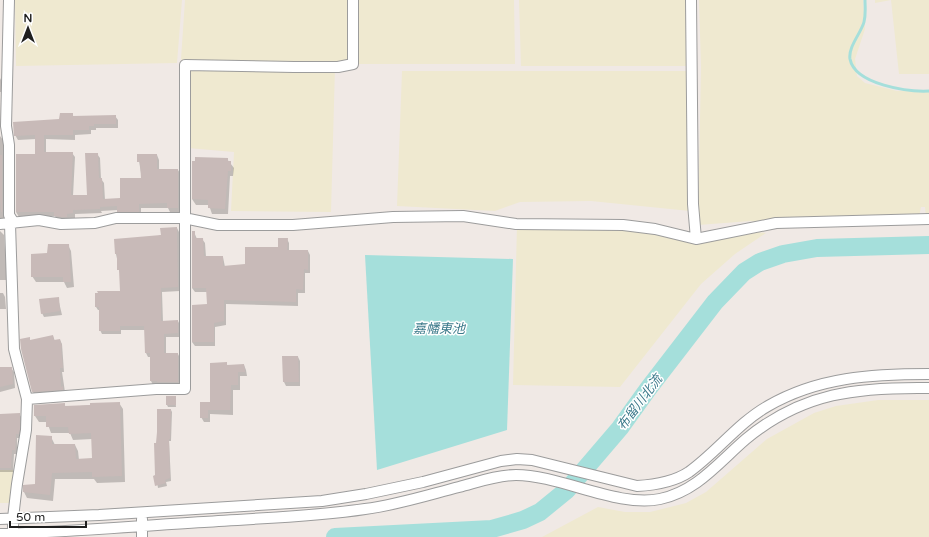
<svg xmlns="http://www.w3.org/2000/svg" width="929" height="537" font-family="'Varela Round','Noto Sans JP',sans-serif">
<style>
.farmland{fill:#efe9d0}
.water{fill:#a5dfdb}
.shadow{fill:#0003}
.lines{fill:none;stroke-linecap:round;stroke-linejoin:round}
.stream{stroke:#a5dfdb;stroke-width:3}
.river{stroke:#a5dfdb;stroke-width:18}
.building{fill:#c8bab8}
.minor-casing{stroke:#9c9c9c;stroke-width:12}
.minor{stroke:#fff;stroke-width:10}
.labels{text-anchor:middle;stroke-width:3;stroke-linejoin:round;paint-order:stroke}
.water-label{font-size:13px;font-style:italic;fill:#3b798a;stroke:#fff}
</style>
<rect width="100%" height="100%" fill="#f0e9e5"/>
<path class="farmland" d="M15,0H182L177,63L16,66Z
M185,0H348V59L345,62H184L181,59Z
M352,0H514L515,64H353Z
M519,0H692L694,66H521Z
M699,0H863L865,29L855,59L857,76L865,83L897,91L929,90V217H926L925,207H921L919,217L779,227L751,221L698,225L701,67Z
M875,0H929V74H899L891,0L875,3Z
M190,67H335L331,212L231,211L234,152L188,148Z
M402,71H694L690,211L591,201L520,202L495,211L397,206Z
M517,225L627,227L691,240L735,230L766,233L735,254L701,284L620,387L513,385Z
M878,400H929V537H542L598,507L625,512H650L686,503L706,492L767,439L814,413L836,406Z
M0,470H16L11,503H0Z"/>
<path class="water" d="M365,255L513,259L507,430L377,470Z"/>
<path class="shadow" d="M0,78L2,82V92H0Z
M72,114L74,117L115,116L118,120V128H96V130H91V134L75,135V140L46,139V153H72L75,157L73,196H88L97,154L100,158L101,179L104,183L105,200L121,199L142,179L138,155H157L159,160V170H178L181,175L180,212H170L168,208H141V216H121L118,210L101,211L102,213L75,214V218H69V221L58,220L55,216L19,217L16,212V155H36V139L18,140L15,135L60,120Z
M0,136L3,140L5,221L0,222Z
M227,159L234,168L233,176H230L228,214H212L209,205H196L192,199V162Z
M177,228L179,232L180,291L162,292L163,322L178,321L180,325V337H166V354H178L180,358V386L153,385L151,381V357H148L146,353L145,330H121V334H102L100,330V310H98L96,307L121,292L120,273L116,254Z
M0,231L4,235L7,280H0Z
M194,232L197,239H202L205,243L206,257H223L225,267L246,265L279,248L287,239L289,243V251H308L310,255V273H305V293H298V306L226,304V325L215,327V346H195L192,342L208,305L207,292H195L192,288Z
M68,245L71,251L74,287L67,288L64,282H36L32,276L48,254Z
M0,293H3L5,297L6,309H0Z
M58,298L62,315L44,317L42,313Z
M53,336L55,341L60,340L62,344L64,372H62L65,392L35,396L33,392L29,338L30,341Z
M283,357H298L300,361V386H286L284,382Z
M226,363L228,366L244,365L246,370L247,376H240V390H233V415L210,414V422H204L201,417L211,403Z
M0,368H11L14,372L15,388L0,392Z
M175,396L176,407H168L167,405Z
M119,403L123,409L125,482L97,483L94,479H55L53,501L27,498L24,492L36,485L51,437L55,445H75L78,451L79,460L93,459L92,439L73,440L70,433H51L47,422H39L35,416V406L64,404L66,407Z
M171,410L172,412L171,441H169L171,481L166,482L167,486L158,488L156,476L157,444Z
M19,414L22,418L21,438H17V454H14L13,472H0V415Z"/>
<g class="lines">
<path class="stream" d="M865,0C865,7 866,14 864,22C861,33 848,47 850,59C855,85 909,92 929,91"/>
<path class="river" d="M335,537L492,529L523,520L540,512L567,490L620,428L648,389L715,302L744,272L760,262L783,254L817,248L929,245"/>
</g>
<path class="building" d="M60,113H73V116L116,115V124H94V126H89V130H73V135H44V152H73L71,195H87L85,153H98L99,178H102L103,199L120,198V178H141L140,162H137V154H157V169H178V208H167V203L139,204V212H117V206L100,207V209L73,210V213L67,214V217H61L54,216V212H16V154H35V135L14,136L13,122L59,119Z
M0,155H2V212H1L0,198Z
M195,157L228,158V161H231V171H228L225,209L208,208V200L192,199V161H195Z
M177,227L178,287L161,288V321L178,320V333L164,334V353H178V382H157V381H150V353H145L144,326H120V331H99V307H95V293H98L97,291H120L119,270H117V254H115L114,239L161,235L160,228Z
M192,231H195V238H203L204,256H223V266L245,264V247H278V238H288L287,250H308V270L304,269L303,290L296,289V302L224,300V321L214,323V342H192V305L207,304L206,288H192Z
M48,244H69L71,282H63V277H31V254L47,253Z
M59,297L60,311L41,314L39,299Z
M53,335L54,340L60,339L62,347L61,348L63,368H60L61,387L63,386V390L32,392L21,349L20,339L30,337V340Z
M282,356H298L299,382H283Z
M227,362V365L244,364L245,372H238V385H231L230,410H208V418H200V402H210V363Z
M0,367H12L13,384L0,387Z
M166,396H176V405H166Z
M120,402L122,476L92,477V472L52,473L50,495L23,492V485L35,484L36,435L52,436V444H75L76,459L92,458L91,433L69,434L68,427H46V416H34V405L65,403V406L90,405V403Z
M157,409H171L170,439H169L170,478L165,480L166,483L155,486L153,476L155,475L154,443H156L157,432Z
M20,413V429L19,434H16L15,450H12L11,468H0V414Z"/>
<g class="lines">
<g class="minor-casing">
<path id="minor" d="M9,0L6,126L9,145V215L14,223
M691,0L693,204L696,239
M0,224L39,220L61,224L95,223L116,218H184L218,225H293L393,217L463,216L516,224L623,225L655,229L696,239L776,223L929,219
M10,224L14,349L27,399L26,430L17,484L13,518V537
M27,399L156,389H185V65L294,67H338L353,64V0
M0,519L99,515L322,501L366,494L423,482L501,461L517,459L532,460L637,486C655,485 674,482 689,472C717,452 738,423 768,406C818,377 872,374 929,374
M142,519V537
M0,534C68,532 136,526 204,522C257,518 312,517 365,509C397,505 428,495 459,487C478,482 497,475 516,475C560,475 618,508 660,499C697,491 718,463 746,439C803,392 858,387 929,388"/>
</g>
<use href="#minor" class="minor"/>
</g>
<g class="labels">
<g class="water-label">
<text x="439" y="333">嘉幡東池</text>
<text transform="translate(639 402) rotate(-53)" y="5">布留川北流</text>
</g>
</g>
<g transform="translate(28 28)" stroke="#ffffff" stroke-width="3" paint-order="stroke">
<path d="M0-3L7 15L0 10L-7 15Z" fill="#1f1f1f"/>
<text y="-6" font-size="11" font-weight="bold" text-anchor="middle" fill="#1f1f1f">N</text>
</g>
<path d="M10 521v6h76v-6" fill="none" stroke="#1f1f1f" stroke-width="2"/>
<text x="16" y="521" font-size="12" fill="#1f1f1f" stroke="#ffffff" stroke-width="3" paint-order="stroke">50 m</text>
</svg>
